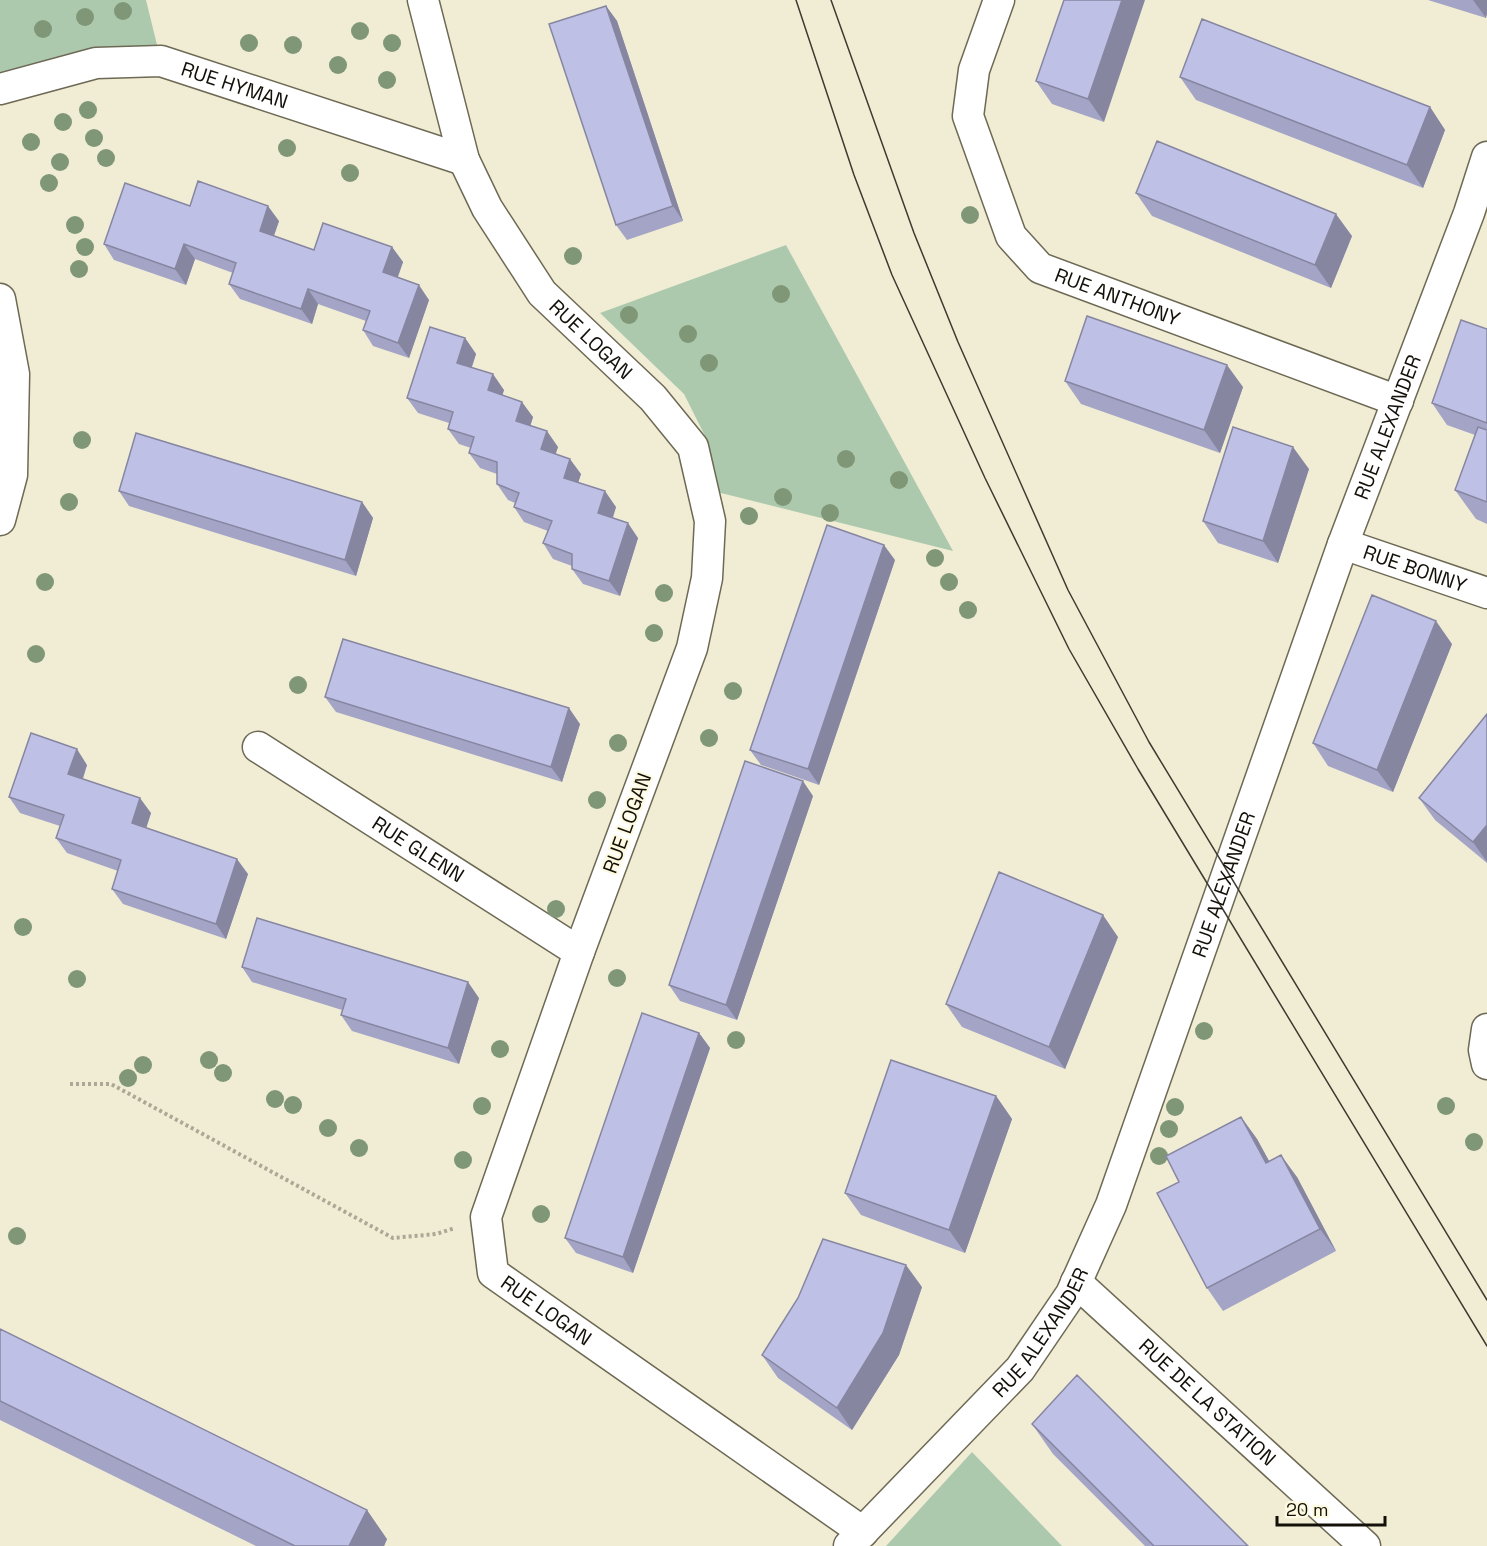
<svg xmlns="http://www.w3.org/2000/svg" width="1487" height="1546" font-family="'Space Grotesk',sans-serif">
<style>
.green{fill:#acc9ae}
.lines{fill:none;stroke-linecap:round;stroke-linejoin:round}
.minor-casing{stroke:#6d6954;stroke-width:33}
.path{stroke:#aba895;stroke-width:4;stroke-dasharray:3 3;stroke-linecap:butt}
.minor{stroke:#fff;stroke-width:30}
.tram{stroke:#3d3b30;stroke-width:1.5}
.tree{fill:#809777}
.wall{fill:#a4a5c6}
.shaded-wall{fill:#8686a1}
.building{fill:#bfc0e6;stroke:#8686a1;stroke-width:1.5}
.labels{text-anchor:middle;stroke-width:4.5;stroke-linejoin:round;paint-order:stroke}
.street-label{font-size:20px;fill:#121008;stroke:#fefae2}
</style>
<rect width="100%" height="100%" fill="#f1edd5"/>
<path class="green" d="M0,0H146L161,61L0,89Z
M786,245L953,551L713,491L706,438L684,394L600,313Z
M972,1452L1062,1546H886Z"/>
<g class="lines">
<g class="minor-casing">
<g id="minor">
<path id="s1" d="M423,0L464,160L487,208L542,293L653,398L693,447L710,521L707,578L692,648L579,952L486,1217L493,1273L863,1532"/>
<path id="s2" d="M999,0L974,70L968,116L1011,236L1040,268L1398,401"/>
<path id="s3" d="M0,89L96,63L161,61L464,160"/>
<path d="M0,299L14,374L12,475L0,520"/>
<path id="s4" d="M1343,544L1487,593"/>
<path id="s5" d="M258,747L579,952"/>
<path d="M1487,1029L1484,1050L1487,1064"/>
<path id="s6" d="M1076,1282L1365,1546"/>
<path id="s7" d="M849,1546L1020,1369L1071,1294L1111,1205L1343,544L1469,213L1487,157"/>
</g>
</g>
<path class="path" d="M70,1084H111L393,1238L436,1234L455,1228"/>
<use href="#minor" class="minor"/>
<path class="tram" d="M796,0L854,175L892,275L985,478L1069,649L1138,769L1487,1346
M831,0L914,233L958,342L1068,590L1149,742L1487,1300"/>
</g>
<g class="tree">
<circle cx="123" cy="11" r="9"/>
<circle cx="85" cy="17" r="9"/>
<circle cx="43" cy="29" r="9"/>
<circle cx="360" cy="31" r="9"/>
<circle cx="249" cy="43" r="9"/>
<circle cx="392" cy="43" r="9"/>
<circle cx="293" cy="45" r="9"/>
<circle cx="338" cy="65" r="9"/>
<circle cx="387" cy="80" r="9"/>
<circle cx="88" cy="110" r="9"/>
<circle cx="63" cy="122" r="9"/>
<circle cx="94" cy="138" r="9"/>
<circle cx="31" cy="142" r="9"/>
<circle cx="287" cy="148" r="9"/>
<circle cx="106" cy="158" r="9"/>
<circle cx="60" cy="162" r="9"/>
<circle cx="350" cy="173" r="9"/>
<circle cx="49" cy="183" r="9"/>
<circle cx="970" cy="215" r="9"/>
<circle cx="75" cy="225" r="9"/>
<circle cx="85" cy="247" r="9"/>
<circle cx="573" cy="256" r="9"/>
<circle cx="79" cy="269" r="9"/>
<circle cx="781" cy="294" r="9"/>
<circle cx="629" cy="315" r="9"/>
<circle cx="688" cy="334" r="9"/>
<circle cx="709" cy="363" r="9"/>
<circle cx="82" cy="440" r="9"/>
<circle cx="846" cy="459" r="9"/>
<circle cx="899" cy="480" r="9"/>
<circle cx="783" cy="497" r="9"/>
<circle cx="69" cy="502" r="9"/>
<circle cx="830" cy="513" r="9"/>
<circle cx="749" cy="516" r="9"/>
<circle cx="935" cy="558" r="9"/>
<circle cx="45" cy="582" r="9"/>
<circle cx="949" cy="582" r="9"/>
<circle cx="664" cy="593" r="9"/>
<circle cx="968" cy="610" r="9"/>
<circle cx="654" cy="633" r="9"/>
<circle cx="36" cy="654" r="9"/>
<circle cx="298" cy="685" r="9"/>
<circle cx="733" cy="691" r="9"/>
<circle cx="709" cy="738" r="9"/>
<circle cx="618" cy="743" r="9"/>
<circle cx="597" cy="800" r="9"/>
<circle cx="556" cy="909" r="9"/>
<circle cx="23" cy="927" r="9"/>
<circle cx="617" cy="978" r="9"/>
<circle cx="77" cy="979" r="9"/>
<circle cx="1204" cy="1031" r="9"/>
<circle cx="736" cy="1040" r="9"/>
<circle cx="500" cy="1049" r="9"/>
<circle cx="209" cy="1060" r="9"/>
<circle cx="143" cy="1065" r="9"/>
<circle cx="223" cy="1073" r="9"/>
<circle cx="128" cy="1078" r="9"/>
<circle cx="275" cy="1099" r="9"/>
<circle cx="293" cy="1105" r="9"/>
<circle cx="482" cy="1106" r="9"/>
<circle cx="1446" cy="1106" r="9"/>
<circle cx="1175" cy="1107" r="9"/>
<circle cx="328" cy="1128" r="9"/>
<circle cx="1169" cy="1129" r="9"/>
<circle cx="1474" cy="1142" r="9"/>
<circle cx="359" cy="1148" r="9"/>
<circle cx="1159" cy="1156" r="9"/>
<circle cx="463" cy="1160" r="9"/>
<circle cx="541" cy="1214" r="9"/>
<circle cx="17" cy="1236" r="9"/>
</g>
<path class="wall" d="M1064,0L1104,122L1052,104L1036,81Z
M1428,0H1487L1486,18Z
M606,6L617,21L683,221L627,240L616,225Z
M1180,77L1430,107L1445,130L1423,188L1196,100Z
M1136,193L1352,236L1331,288L1152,216Z
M190,206L279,221L274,236L314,250L392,247L403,262L398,277L429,300L409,358L373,346L363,330L366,321L318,304L312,324L240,299L229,284L233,273L195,259L186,285L114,260L104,244Z
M1487,329V524L1476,519L1455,490L1475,435L1447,425L1432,403Z
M465,338L476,354L472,367L504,390L502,395L533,417L530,426L558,447L555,454L581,474L578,482L616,507L613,518L638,538L620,596L583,584L572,569V566L553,559L543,543L548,531L524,522L514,507L515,503L508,500L497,484V474L480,468L469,453L471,448L459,444L448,429L449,423L418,413L407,398Z
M1065,381L1243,387L1220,453L1081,404Z
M1309,469L1278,563L1218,543L1203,521Z
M119,491L362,502L373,518L356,576L129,506Z
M895,560L819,785L761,765L750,750Z
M1452,644L1393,792L1328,766L1313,743Z
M325,697L580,724L562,782L336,712Z
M1487,714V863L1435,820L1419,798Z
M87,765L83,779L151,813L146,828L248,874L226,939L123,904L112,889L118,871L67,853L56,838L60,826L20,813L9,797Z
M813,796L737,1020L680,1001L669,985Z
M1118,937L1065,1069L962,1027L946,1004Z
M242,967L479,998L459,1064L352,1031L341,1015L342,1010L252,982Z
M699,1033L710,1048L633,1273L576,1253L565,1238Z
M996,1096L1012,1119L965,1253L861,1215L845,1193Z
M1241,1117L1257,1139L1269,1161L1297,1177L1336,1251L1223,1311L1207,1288L1179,1182Z
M922,1287L899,1355L852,1430L778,1378L762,1355Z
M0,1329L387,1539L384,1546H256L0,1420Z
M1032,1424L1248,1546H1145L1053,1454Z"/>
<path class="shaded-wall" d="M1122,0H1145L1104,122L1088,99Z
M1473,0H1487V14L1486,18Z
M606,6L617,21L683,221L673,206Z
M1430,107L1445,130L1423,188L1407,165Z
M268,206L279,221L270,246L260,231Z
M1336,214L1352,236L1331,288L1315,265Z
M184,244L195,259L186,285L175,269Z
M392,247L403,262L394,287L383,272Z
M419,285L429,300L409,358L398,343Z
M308,289L318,304L312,324L301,309Z
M465,338L476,354L468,378L457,363Z
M1227,365L1243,387L1220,453L1204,430Z
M493,374L504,390L499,406L488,390Z
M522,402L533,417L527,437L516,421Z
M547,431L558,447L552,465L541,449Z
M1293,447L1309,469L1278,563L1263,541Z
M570,459L581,474L575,493L564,478Z
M605,491L616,507L609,528L598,513Z
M362,502L373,518L356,576L345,560Z
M628,523L638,538L620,596L609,581Z
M884,545L895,560L819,785L808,769Z
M1436,621L1452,644L1393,792L1377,770Z
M569,708L580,724L562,782L551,767Z
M77,749L87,765L79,789L68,774Z
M803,781L813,796L737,1020L726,1005Z
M140,798L151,813L143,838L132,823Z
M1487,825V862L1473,842Z
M237,859L248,874L226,939L216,924Z
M1103,915L1118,937L1065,1069L1049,1047Z
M468,982L479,998L459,1064L448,1048Z
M699,1033L710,1048L633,1273L623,1257Z
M996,1096L1012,1119L965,1253L949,1230Z
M1241,1117L1257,1139L1282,1185L1266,1163Z
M1281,1155L1297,1177L1336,1251L1320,1229Z
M906,1265L922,1287L899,1355L852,1430L837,1408Z
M367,1510L387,1539L384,1546H349Z"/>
<path class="building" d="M1064,0H1122L1088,99L1036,81Z
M606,6L673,206L616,225L549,24Z
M1202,19L1430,107L1407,165L1180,77Z
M1157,141L1336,214L1315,265L1136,193Z
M198,181L268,206L260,231L314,250L323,223L392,247L383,272L419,285L398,343L363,330L370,311L308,289L301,309L229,284L236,263L184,244L175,269L104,244L125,183L190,206Z
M1087,316L1227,365L1204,430L1065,381Z
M1461,320L1487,329V423L1432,403Z
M430,327L465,338L457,363L493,374L488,390L522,402L516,421L547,431L541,449L570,459L564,478L605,491L598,513L628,523L609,581L572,569V554L543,543L552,521L514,507L519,493L497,484V462L469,453L474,437L448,429L453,412L407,398Z
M1233,427L1293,447L1263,541L1203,521Z
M1478,427L1487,430V502L1455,490Z
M136,433L362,502L345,560L119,491Z
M827,525L884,545L808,769L750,750Z
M1372,595L1436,621L1377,770L1313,743Z
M343,639L569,708L551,767L325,697Z
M1487,714V825L1473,842L1419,798Z
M31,733L77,749L68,774L140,798L132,823L237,859L216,924L112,889L121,860L56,838L64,815L9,797Z
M745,761L803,781L726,1005L669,985Z
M999,872L1103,915L1049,1047L946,1004Z
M257,918L468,982L448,1048L341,1015L346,999L242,967Z
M642,1013L699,1033L623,1257L565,1238Z
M891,1060L996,1096L949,1230L845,1193Z
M1241,1117L1266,1163L1281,1155L1320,1229L1207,1288L1157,1193L1179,1182L1166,1156Z
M823,1239L906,1265L883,1333L837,1408L762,1355L798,1298Z
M0,1329L367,1510L349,1546H295L0,1401Z
M1077,1375L1248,1546H1154L1032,1424Z"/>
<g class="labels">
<g class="street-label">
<text dy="7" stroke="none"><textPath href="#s3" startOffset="242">RUE HYMAN</textPath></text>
<text dy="7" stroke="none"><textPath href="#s2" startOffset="374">RUE ANTHONY</textPath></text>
<text dy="7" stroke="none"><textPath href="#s1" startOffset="387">RUE LOGAN</textPath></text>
<text dy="7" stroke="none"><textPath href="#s7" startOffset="1260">RUE ALEXANDER</textPath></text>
<text dy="7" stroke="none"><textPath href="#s4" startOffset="76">RUE BONNY</textPath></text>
<text transform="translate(627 823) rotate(-70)" y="7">RUE LOGAN</text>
<text dy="7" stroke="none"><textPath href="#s5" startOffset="190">RUE GLENN</textPath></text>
<text dy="7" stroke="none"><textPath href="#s7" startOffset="774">RUE ALEXANDER</textPath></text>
<text dy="7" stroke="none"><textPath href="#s1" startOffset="1467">RUE LOGAN</textPath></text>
<text dy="7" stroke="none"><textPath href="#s7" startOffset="288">RUE ALEXANDER</textPath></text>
<text dy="7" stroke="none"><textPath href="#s6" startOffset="178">RUE DE LA STATION</textPath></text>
</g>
</g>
<path d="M1277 1516v9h108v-9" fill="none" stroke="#121008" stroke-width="3"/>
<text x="1286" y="1516" font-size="18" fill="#121008" stroke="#fefae2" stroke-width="4.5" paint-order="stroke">20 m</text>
</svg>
